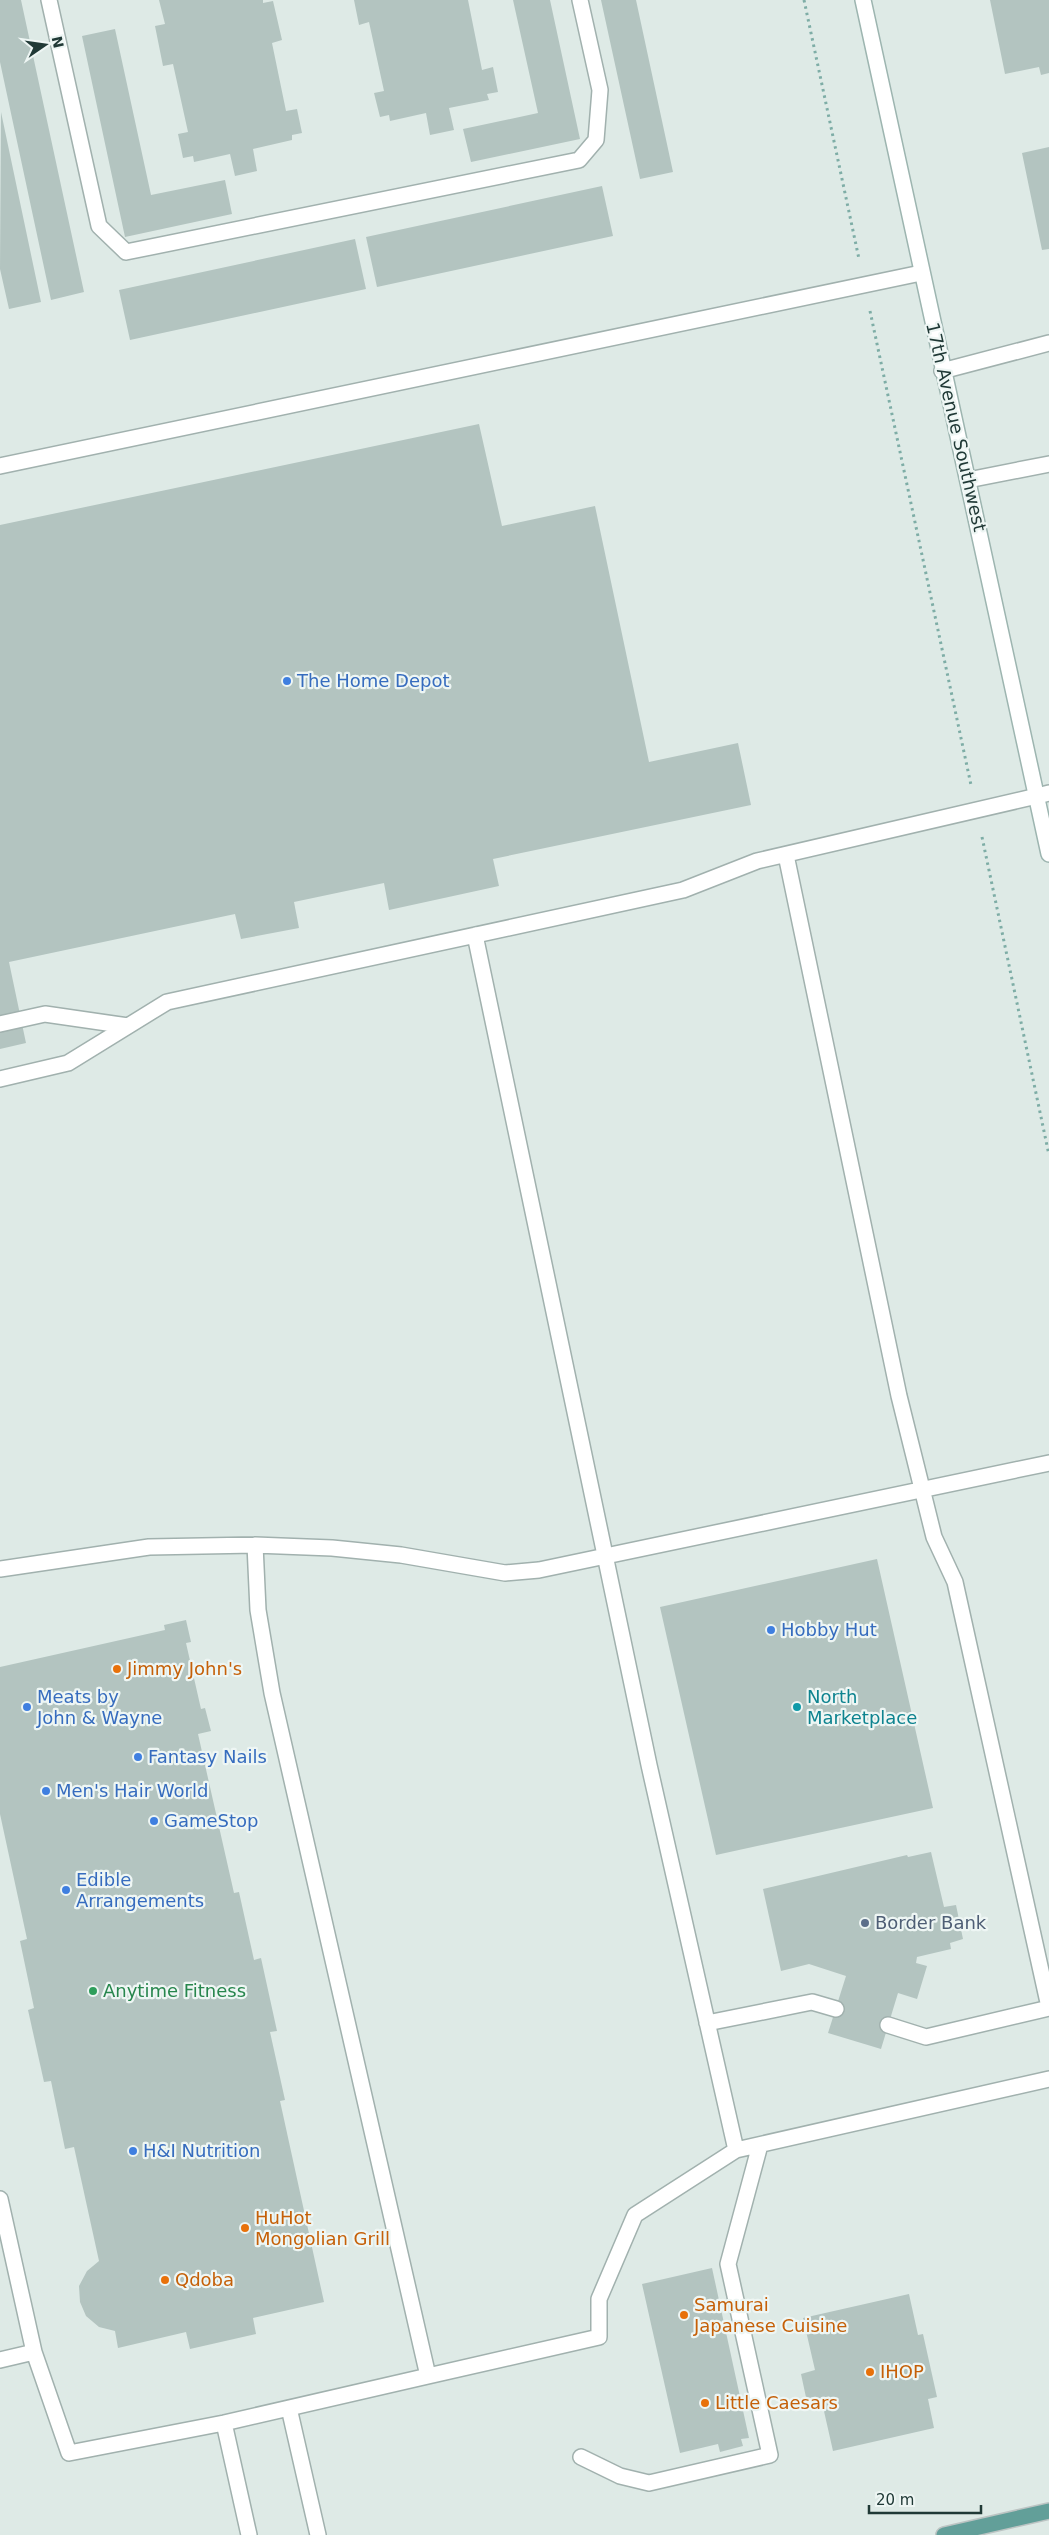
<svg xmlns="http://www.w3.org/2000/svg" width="1049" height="2535" font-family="'DejaVu Sans',sans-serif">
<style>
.building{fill:#b3c4c0}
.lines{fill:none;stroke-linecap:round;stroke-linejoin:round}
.lane-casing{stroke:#a1b1ae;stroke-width:18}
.street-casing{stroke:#a1b1ae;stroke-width:18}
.secondary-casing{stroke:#9db5b0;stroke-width:18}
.primary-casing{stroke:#bcc4c3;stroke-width:18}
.path{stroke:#7eada6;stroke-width:3;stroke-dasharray:2.5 4;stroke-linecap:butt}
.lane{stroke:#fff;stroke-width:15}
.street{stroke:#fff;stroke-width:15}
.secondary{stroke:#fff;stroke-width:15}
.primary{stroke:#629f99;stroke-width:15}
.shop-dot{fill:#3f7fe0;stroke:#eef6f4;stroke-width:2}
.food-dot{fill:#e8710a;stroke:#eef6f4;stroke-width:2}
.culture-dot{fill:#0f9aa8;stroke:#eef6f4;stroke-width:2}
.service-dot{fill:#5c6f8a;stroke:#eef6f4;stroke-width:2}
.leisure-dot{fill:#2e9e5b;stroke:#eef6f4;stroke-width:2}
.labels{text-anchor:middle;stroke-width:4.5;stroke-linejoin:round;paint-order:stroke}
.street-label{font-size:18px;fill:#203936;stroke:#eef6f4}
.shop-label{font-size:18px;fill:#366cbe;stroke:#eef6f4;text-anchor:start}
.food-label{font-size:18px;fill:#c56008;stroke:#eef6f4;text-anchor:start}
.culture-label{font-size:18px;fill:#0d838f;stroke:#eef6f4;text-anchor:start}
.service-label{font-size:18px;fill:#4e5e75;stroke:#eef6f4;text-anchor:start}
.leisure-label{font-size:18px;fill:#27864d;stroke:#eef6f4;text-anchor:start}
</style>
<rect width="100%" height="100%" fill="#deeae6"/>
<path class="building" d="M0,0H21L84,292L51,300L0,62Z
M159,0H263V3L273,1L282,40L272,43L286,111L297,109L302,133L292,135V140L253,149L257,171L235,176L230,154L194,162L193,156L183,158L178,134L188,132L173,64L163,66L155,26L165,24Z
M354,0H468L482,70L493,67L498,92L487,94L489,100L449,108L454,130L430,135L426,113L390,121L389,115L380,117L374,93L384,91L369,22L359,25Z
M513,0H550L580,139L471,162L463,129L538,113Z
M601,0H636L673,172L640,179Z
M990,0H1049V73L1041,75L1039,67L1005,74Z
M115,29L151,195L225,180L232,214L125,237L82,36Z
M1,112L41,302L9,309L0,269Z
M1049,147V249L1042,250L1022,153Z
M602,186L613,236L377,287L366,237Z
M355,239L366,289L130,340L119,290Z
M479,424L502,526L595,506L649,762L738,743L751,805L493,859L499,886L389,910L384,883L294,902L299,928L241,939L235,914L9,962L26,1043L0,1049V525Z
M877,1559L933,1808L716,1855L660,1607Z
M186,1620L191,1642L186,1643L201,1709L205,1708L211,1731L198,1734L234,1893L239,1892L254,1960L261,1958L277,2031L270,2032L285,2100L280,2101L324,2302L253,2318L256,2334L190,2349L186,2332L118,2348L115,2331L99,2327L86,2316L80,2302L79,2286L87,2271L99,2261L74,2147L65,2149L51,2081L44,2082L28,2010L34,2008L20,1941L27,1939L0,1814V1667L165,1630L164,1625Z
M931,1852L944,1907L956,1905L963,1939L950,1943L951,1949L917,1957L916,1963L927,1966L917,1999L898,1993L881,2049L828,2033L846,1976L809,1964L781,1971L763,1889L907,1855L908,1857Z
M712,2268L749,2438L741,2439L743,2446L720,2452L718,2444L680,2453L642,2284Z
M909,2294L918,2335L923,2334L937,2397L928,2399L934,2428L833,2451L821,2398L807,2402L801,2374L815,2370L803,2318Z"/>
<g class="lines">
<g class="lane-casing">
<path id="lane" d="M49,0L99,226L126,252L579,160L596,140L600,90L580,0
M942,371L1049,343
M0,466L921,273
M968,480L1049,464
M786,855L899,1396L934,1537L955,1582L1049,2007
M475,935L649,1765L736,2150L1049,2079
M0,1024L45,1014L128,1026
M0,1079L68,1063L167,1002L683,890L757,861L1037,796
M0,1569L149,1547L255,1545L332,1548L401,1555L505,1573L539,1570L1049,1463
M707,2023L812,2002L836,2009
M888,2025L926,2037L1049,2008
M0,2199L34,2352L69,2453L224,2423L428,2376L272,1693L258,1610L255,1545
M0,2360L34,2352
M428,2376L599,2337V2299L635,2215L736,2150
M289,2408L318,2535
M224,2423L249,2535
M581,2457L620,2476L649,2483L770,2455L728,2264L760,2145"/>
</g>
<g class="street-casing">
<path id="street" d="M1037,796L1049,793"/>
</g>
<g class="secondary-casing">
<path id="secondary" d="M863,0L1049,854"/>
</g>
<g class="primary-casing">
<path id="primary" d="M944,2535L1049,2511"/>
</g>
<path class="path" d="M804,0L859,259
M870,311L971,785
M982,837L1049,1155"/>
<use href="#lane" class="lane"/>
<use href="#street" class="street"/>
<use href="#secondary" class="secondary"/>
<use href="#primary" class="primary"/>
</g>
<g class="shop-dot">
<circle cx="287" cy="681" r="5"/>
<circle cx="771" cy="1630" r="5"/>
<circle cx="27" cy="1707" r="5"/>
<circle cx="138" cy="1757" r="5"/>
<circle cx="46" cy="1791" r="5"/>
<circle cx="154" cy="1821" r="5"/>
<circle cx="66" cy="1890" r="5"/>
<circle cx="133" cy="2151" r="5"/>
</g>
<g class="food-dot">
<circle cx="117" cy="1669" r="5"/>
<circle cx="245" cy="2228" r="5"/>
<circle cx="165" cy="2280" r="5"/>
<circle cx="684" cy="2315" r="5"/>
<circle cx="870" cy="2372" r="5"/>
<circle cx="705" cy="2403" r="5"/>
</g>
<circle class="culture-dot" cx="797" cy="1707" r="5"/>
<circle class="service-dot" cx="865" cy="1923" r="5"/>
<circle class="leisure-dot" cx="93" cy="1991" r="5"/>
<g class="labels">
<g class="street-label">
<text transform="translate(956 427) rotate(77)" y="6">17th Avenue Southwest</text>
</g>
<g class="shop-label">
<text x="297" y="687">The Home Depot</text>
<text x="781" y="1636">Hobby Hut</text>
<text x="37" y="1703">Meats by<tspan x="37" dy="21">John &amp; Wayne</tspan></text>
<text x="148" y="1763">Fantasy Nails</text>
<text x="56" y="1797">Men's Hair World</text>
<text x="164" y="1827">GameStop</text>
<text x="76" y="1886">Edible<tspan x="76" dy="21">Arrangements</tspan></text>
<text x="143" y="2157">H&amp;I Nutrition</text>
</g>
<g class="food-label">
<text x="127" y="1675">Jimmy John's</text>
<text x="255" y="2224">HuHot<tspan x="255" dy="21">Mongolian Grill</tspan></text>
<text x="175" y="2286">Qdoba</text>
<text x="694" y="2311">Samurai<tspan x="694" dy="21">Japanese Cuisine</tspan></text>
<text x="880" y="2378">IHOP</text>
<text x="715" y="2409">Little Caesars</text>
</g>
<g class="culture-label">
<text x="807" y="1703">North<tspan x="807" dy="21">Marketplace</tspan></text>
</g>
<g class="service-label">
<text x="875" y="1929">Border Bank</text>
</g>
<g class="leisure-label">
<text x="103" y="1997">Anytime Fitness</text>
</g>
</g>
<g transform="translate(45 45) rotate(77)" stroke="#eef6f4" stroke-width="4" paint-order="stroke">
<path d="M0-4L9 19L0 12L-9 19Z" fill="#203936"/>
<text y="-8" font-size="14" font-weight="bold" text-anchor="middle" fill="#203936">N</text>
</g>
<path d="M869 2505v8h112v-8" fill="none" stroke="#203936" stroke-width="2.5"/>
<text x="876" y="2505" font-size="15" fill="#203936" stroke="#eef6f4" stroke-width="4" paint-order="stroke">20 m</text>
</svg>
